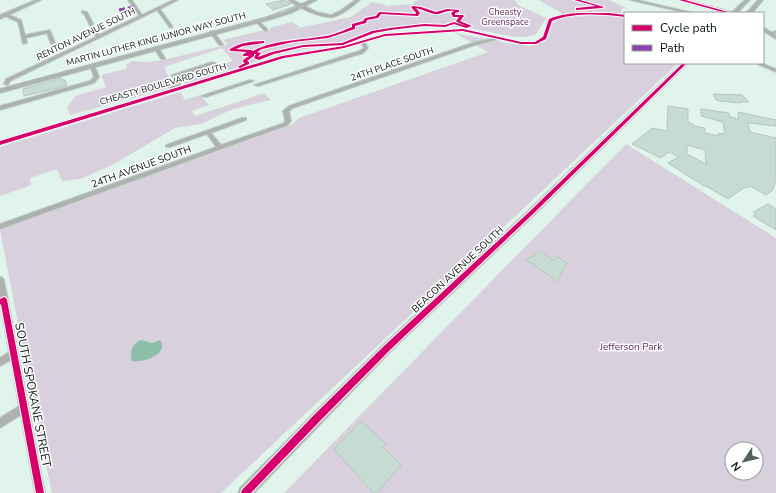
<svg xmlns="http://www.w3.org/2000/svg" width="776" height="493" font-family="'Nunito Sans',sans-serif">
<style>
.green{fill:#d8d0dc;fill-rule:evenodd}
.water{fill:#8dbea9}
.building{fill:#c6dcd2;stroke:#b6c5be;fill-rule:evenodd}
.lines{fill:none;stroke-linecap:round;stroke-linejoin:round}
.minor-casing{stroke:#bfcec8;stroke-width:2}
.major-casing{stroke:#bfcec8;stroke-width:2}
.minor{fill:#adb1b0;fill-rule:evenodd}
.major{fill:#adb3b2;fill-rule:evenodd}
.tram{stroke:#adb8b4;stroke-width:1}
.quiet{stroke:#8e44ad;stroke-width:3;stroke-dasharray:6 3;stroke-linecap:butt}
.cycleway-casing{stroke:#fff;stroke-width:2}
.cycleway{fill:#d6006c;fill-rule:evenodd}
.labels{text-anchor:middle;stroke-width:3;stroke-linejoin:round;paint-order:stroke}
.far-park-label{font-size:9px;fill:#612c5f;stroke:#fff}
.far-street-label{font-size:9px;fill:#08140f;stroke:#fff}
.street-label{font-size:10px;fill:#08140f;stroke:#fff}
.park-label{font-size:10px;fill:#612c5f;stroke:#fff}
.near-street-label{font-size:12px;fill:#08140f;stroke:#fff}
</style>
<rect width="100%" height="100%" fill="#e0f4eb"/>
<path class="green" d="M419,0H515L518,5L546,18L536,34L527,37H514L465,27L432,26L398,29L377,33L357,40L279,54L185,84L181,77L233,61L222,48L164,67L173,87L70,115L67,108L75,96L106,87L101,75L125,69L127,67L126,65L132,61L145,62L163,60L226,45L227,43L223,40L260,31L270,30V28L291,22L300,27L294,29L351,17L372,2L386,5L385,6L414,4V1Z
M539,0H609L629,9L622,8L621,14L609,12L561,13Z
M595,16H615L625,19V63H678L221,493H52L40,437L0,230L291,125L299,118L488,52L455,33L513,44L529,46L541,43L549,37L552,23L563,17Z
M180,92L185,100L200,95L209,105L192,111L195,116L264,93L271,100L233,109L201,124L175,128L114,164L81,179L62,181L57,169L30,178L31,185L0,196V147Z
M626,144L776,238V493H284ZM732,449H756V473H732Z"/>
<path class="water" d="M141,340L152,343L160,340C170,354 143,363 132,361C129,352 132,344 141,340Z"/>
<path class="building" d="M284,0L291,4L273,10L266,4Z
M61,78L63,80H65L67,86L24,96L23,89Z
M713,94L742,95L749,102H739L740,103L720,101L716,100Z
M668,106L688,109V122L693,124L694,126L705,128V133L718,136V133L725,134L723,122L701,116V109L729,113L730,117L739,119L738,112L776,120V126L748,123L750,132L776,138V179L773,190L766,195L750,186L747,188L745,187L728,199L706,186H704L668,163L679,157L669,152L661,158L632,144L652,128L667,131ZM687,145L705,150L706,164L687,154Z
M768,204L776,209V230L753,216L756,214L753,212Z
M541,251L553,261L557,257L567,263L558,281L526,260Z
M361,421L386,444L383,447L401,465L377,493H373L334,449Z"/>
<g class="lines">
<g class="minor-casing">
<path id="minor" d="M128,0H132L142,15L173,0H178L160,9L173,27L170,28L157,10L10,81L8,85L4,84L6,79L96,37L84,14L82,13V11L87,12L99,35L139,16Z
M288,0H293L317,12L331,15L340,11L355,0H360C353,6 342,15 333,17C321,19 297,7 288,0Z
M630,0H637L694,13H687Z
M586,13H609L625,15V17C604,14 572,12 552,21L547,38L536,44H521L499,39L475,45L293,108L289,111L291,121L288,125L0,229V224L216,147L207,134L170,147H166V145L242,118H246V120L211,133L221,145L284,123L285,121L283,111L289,106L472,43L494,38L463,31L385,36L365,42L368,48L363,53L258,86L254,85L359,51L364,48L361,43L344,48L284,58L0,145V141L281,56L343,46L385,34L463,29L521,42H535L543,37L549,19L564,14Z
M5,14H7L21,20L25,35L50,30L55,43L51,44L47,33L26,38L27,43L23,44L18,22L5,16Z
M256,20H258L267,29V31H265L256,22Z
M211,31H213L223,44V45H219L210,32Z
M776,31V33L770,34L768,33Z
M154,47H158L165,58V59H161L154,48Z
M212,62L216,63L177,77L180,84V85L171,88L169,87L175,83L172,76V75Z
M755,63H761L776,69V72Z
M90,65H94L99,77L94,83L0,110V106L90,81L94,77L90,66Z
M250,80L254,81L206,97L201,96Z
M0,277L3,278L4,280L45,493H35L21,415L0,428V418L19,406L11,360L0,366V358L9,352L0,301Z"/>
</g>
<g class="major-casing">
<path id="major" d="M35,0H41L0,19V15Z
M311,0H317L291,13L269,20L0,93V89L265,18L287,11Z
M679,0H687L732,12L745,0H750L737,13H724Z
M758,0H763L752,13H746Z
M763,27L776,35V39L763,31Z
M682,63H688L533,216L391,351L254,493H238L240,488L312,415L383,345L527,212Z"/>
</g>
<use href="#minor" class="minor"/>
<use href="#major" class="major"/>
<path class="tram" d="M0,89L266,17L311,0"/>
<path class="quiet" d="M119,10L134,7"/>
<g class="cycleway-casing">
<path id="cycleway" d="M574,0H580L604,7L602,8L577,10H576V8L596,6Z
M679,0H685L732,13H726Z
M413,6L421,7L436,12L447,9L459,10V12L455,13V15H463L464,16L460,21L472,26L466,28L454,24L445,27L424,26L390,30L374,33L343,45L303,47L274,54L259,60L254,58L256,54H254V56L247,61L249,62V64L240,68L238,67L239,66L245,63L243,62V60L249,56H244L242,55L247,52L231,51L229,50C238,43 253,41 264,41V43L243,46L236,49L251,50L253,51C273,40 303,40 326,36C334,35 344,30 352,27V24L363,21L365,18L376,16L379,12L416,14V13L411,7ZM416,8C422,9 428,13 435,14C442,15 444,10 454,11L451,13L453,17H459L456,21L457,22L466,26L454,22L445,25L424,24L390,28L372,31L342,43L303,45L272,52L258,57L261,53L257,52L262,49L293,42L328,38L355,29V26L366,23L367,20L378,18L381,14L418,16L420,13Z
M586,13H609L625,15V17C604,14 572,12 552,21L546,39L536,44H521L463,31L385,36L344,48L284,58L0,145V141L282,56L344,46L385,34L463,29L521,42H535L543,37L549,19C561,14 573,13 586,13Z
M683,63H687L532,215L390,350L319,422L251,493H241L242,490L313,416L384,346L528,213Z
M4,297L6,298L7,300L44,493H36L1,304L0,305V299Z"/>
</g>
<use href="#cycleway" class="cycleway"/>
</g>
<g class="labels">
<g class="far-park-label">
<text x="505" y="15">Cheasty<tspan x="505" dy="10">Greenspace</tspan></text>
</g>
<g class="far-street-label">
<text transform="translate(86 34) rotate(-26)" y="3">RENTON AVENUE SOUTH</text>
<text transform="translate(156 39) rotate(-15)" y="3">MARTIN LUTHER KING JUNIOR WAY SOUTH</text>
<text transform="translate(392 64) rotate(-19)" y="3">24TH PLACE SOUTH</text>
<text transform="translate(163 84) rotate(-16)" y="3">CHEASTY BOULEVARD SOUTH</text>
</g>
<g class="street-label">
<text transform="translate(141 166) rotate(-20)" y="4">24TH AVENUE SOUTH</text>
<text transform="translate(457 269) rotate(-43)" y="4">BEACON AVENUE SOUTH</text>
</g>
<g class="park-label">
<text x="631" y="350">Jefferson Park</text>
</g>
<g class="near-street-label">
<text transform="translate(33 395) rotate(79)" y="4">SOUTH SPOKANE STREET</text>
</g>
</g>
<rect x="624" y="12" width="140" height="52" fill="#ffffff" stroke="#9ca19f"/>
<rect x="632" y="25" width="20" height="6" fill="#d6006c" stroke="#9ca19f"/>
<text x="660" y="32" font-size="12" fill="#08140f">Cycle path</text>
<rect x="632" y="45" width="20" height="6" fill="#8e44ad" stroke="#9ca19f"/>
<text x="660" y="52" font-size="12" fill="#08140f">Path</text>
<g transform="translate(744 461) rotate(235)"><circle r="19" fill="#ffffff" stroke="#9ca19f"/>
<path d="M0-3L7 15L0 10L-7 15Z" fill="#54625c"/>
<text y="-6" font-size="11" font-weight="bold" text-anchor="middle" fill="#08140f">N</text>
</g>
</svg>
